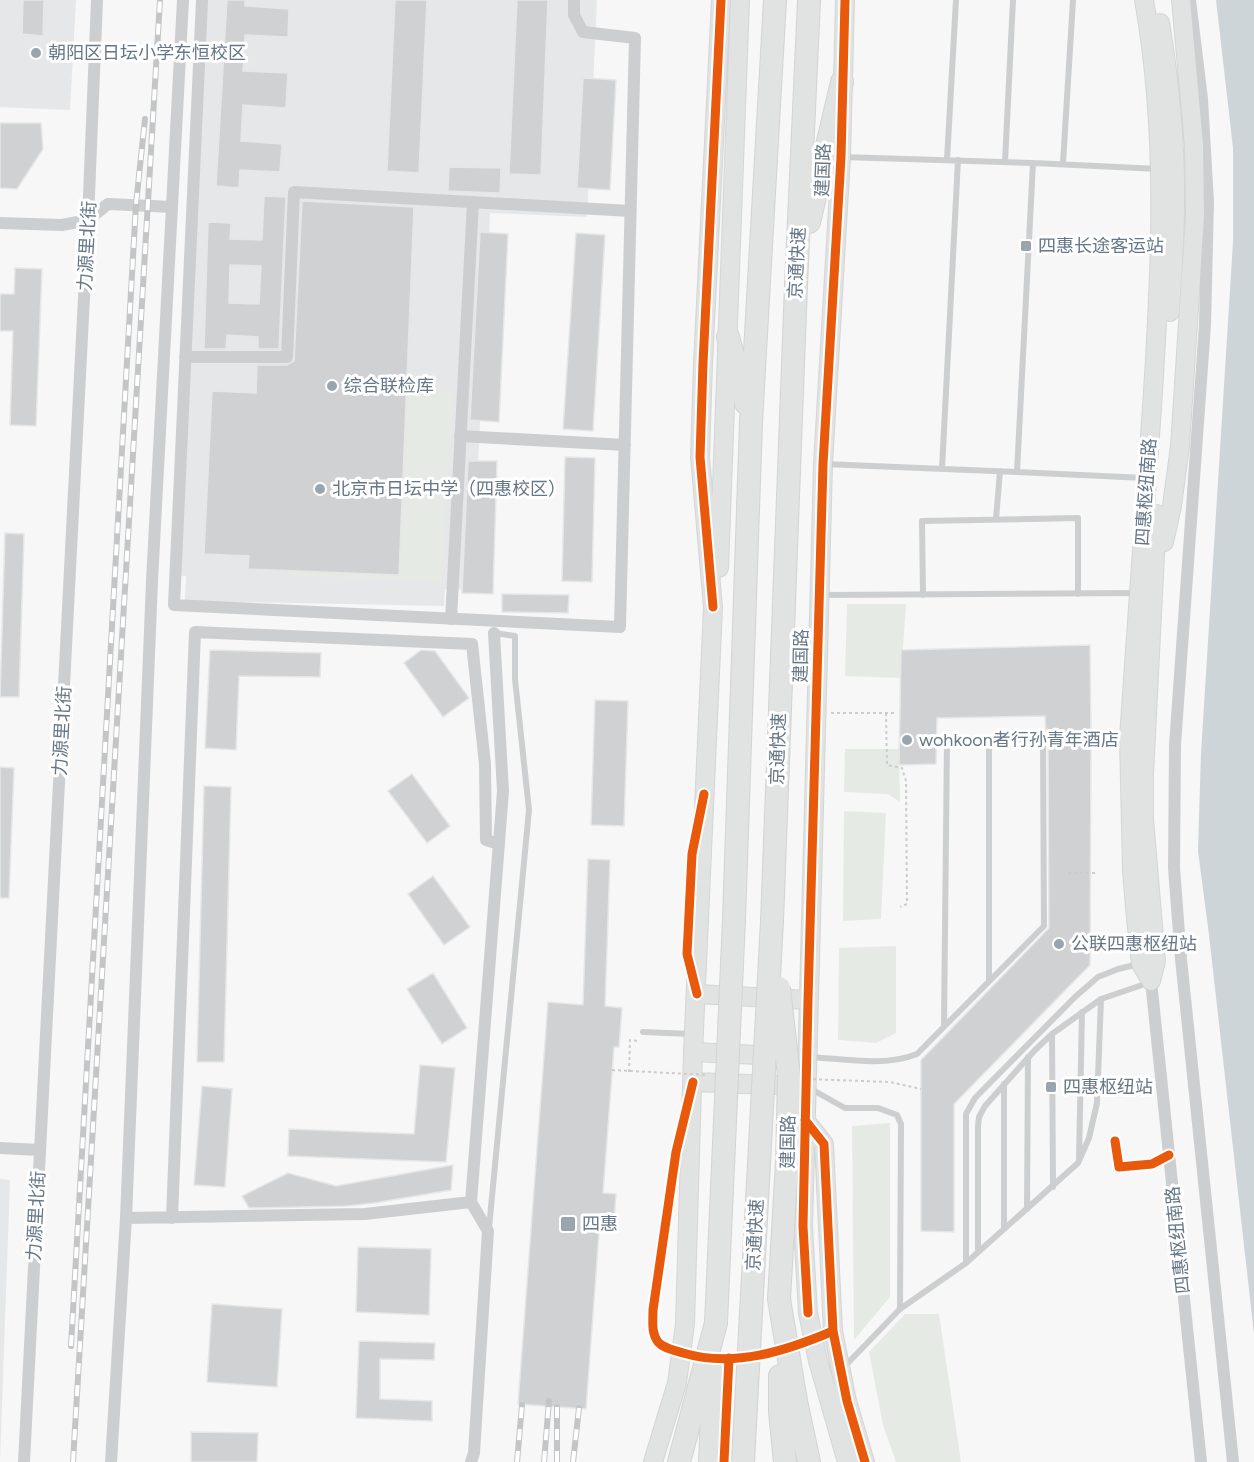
<svg xmlns="http://www.w3.org/2000/svg" width="1254" height="1462" font-family="Figtree,'Noto Sans SC',sans-serif">
<style>
.built{fill:#e6e7e8}
.green{fill:#e6eae5}
.water{fill:#ced5d8}
.building{fill:#cfd1d2;stroke:#e6e6e6;stroke-width:1.5;fill-rule:evenodd}
.lines{fill:none;stroke-linecap:round;stroke-linejoin:round}
.secondary-casing{stroke:#d4d5d6;stroke-width:20}
.highway-casing{stroke:#d3d3d4;stroke-width:24}
.path{stroke:#cbcccd;stroke-width:2;stroke-dasharray:3 3;stroke-linecap:butt}
.lane{stroke:#cdcecf;stroke-width:6}
.street{stroke:#cdcecf;stroke-width:12}
.secondary{stroke:#e1e2e2;stroke-width:18}
.highway{stroke:#e1e2e2;stroke-width:22}
.rail-casing{stroke:#c3c5c7;stroke-width:6}
.rail{stroke:#fff;stroke-width:4;stroke-dasharray:11;stroke-linecap:butt}
.highway-bridge-casing{stroke:#d3d3d4;stroke-width:24;stroke-linecap:butt}
.path-bridge{stroke:#cbcccd;stroke-width:2;stroke-dasharray:3 3;stroke-linecap:butt}
.street-bridge{stroke:#cdcecf;stroke-width:12}
.highway-bridge{stroke:#e1e2e2;stroke-width:22}
.cycleway-casing{stroke:#fff;stroke-width:13}
.cycleway{stroke:#e8590c;stroke-width:9}
.poi-dot{fill:#99a4ae;stroke:#fff;stroke-width:2}
.labels{text-anchor:middle;stroke-width:6;stroke-linejoin:round;paint-order:stroke}
.poi-label{font-size:18px;fill:#667787;stroke:#fff;text-anchor:start}
.street-label{font-size:18px;fill:#667787;stroke:#fff}
</style>
<rect width="100%" height="100%" fill="#f7f7f7"/>
<path class="built" d="M0,0H76L70,110L0,107Z
M205,0H597L587,217L490,213L472,590L445,589L444,606L185,601L186,576H178Z
M0,1179L10,1180L0,1462Z"/>
<path class="green" d="M300,387L453,393L442,582L290,575Z
M847,604H906L901,678L845,676Z
M845,749H899L900,802L888,794L844,792Z
M844,811L886,813L881,919L843,921Z
M896,946V1033L876,1043L838,1040L839,948Z
M890,1123V1297L854,1340L852,1126Z
M905,1314H939L961,1462H896L883,1425L869,1352Z"/>
<path class="water" d="M1216,0H1254V1334L1209,935L1198,851L1201,753L1233,242V148Z"/>
<path class="building" d="M23,0H44L43,36L22,34Z
M227,0H245V6L289,9L288,37L245,35L243,71L288,73L286,108L243,105L241,141L282,144L280,172L240,170L239,188L216,186Z
M395,0H427L419,173L387,171Z
M517,0H548L541,175L509,174Z
M583,78L616,80L610,190L577,188Z
M0,123H41L43,149L17,189L0,188Z
M449,167L501,168L500,193L448,191Z
M264,196L286,197L279,349H258V337L227,335L226,349H204L208,222L231,223L230,239L262,240ZM230,265L261,266L259,304L229,303Z
M302,201L414,207L399,575L248,569L249,556L204,554L212,391L256,393L257,365H287L294,361Z
M480,232L508,234L499,422L470,420Z
M576,233L605,235L593,431L563,429Z
M15,268L42,269L36,426L10,425L13,331H0V294H14Z
M565,457L595,458L592,582L562,581Z
M468,461H497L493,594L462,593Z
M5,533L24,534L19,697H0Z
M502,594L569,595L568,613L502,612Z
M1090,645L1091,732L1046,733L1045,716L937,718L936,764L899,765L901,650Z
M210,650L321,653L320,677L239,676L236,750L205,748Z
M421,650L435,651L469,698L443,717L404,663Z
M595,700L628,701L624,826L591,825Z
M1091,743L1090,965L954,1104V1232L921,1231V1060L1049,928L1048,744Z
M0,767L14,768L9,898H0Z
M412,774L450,826L427,843L388,791Z
M204,786L231,787L224,1062H197Z
M588,859L610,860L605,1006L622,1008L619,1047H614L603,1193L616,1194L614,1221L600,1220L586,1409L518,1404L548,1002L583,1005Z
M433,876L470,927L444,945L408,894Z
M433,973L467,1028L442,1044L407,989Z
M420,1065L455,1068L446,1162L288,1156L289,1129L414,1134Z
M202,1086L232,1089L225,1187L194,1185Z
M453,1165L451,1190L374,1203L347,1206L249,1208L242,1196L288,1173L336,1186Z
M358,1247L431,1249L429,1315L356,1312Z
M212,1304L282,1309L277,1387L207,1382Z
M359,1341L435,1343L434,1360L380,1359V1399L432,1401V1421L356,1418Z
M191,1432L258,1433L257,1462H191Z"/>
<g class="lines">
<g class="secondary-casing">
<path id="secondary" d="M845,0L841,157L823,464L803,1226L808,1313L818,1361L847,1462
M1144,0C1168,135 1161,270 1152,407C1145,517 1136,627 1129,737L1132,871L1136,919L1141,964L1151,981
M1160,23C1170,83 1176,145 1175,206C1175,242 1172,277 1170,312
M1164,542L1172,506L1180,446L1195,216L1194,145L1181,0
M719,568L740,0
M1151,981L1156,961L1144,819V774L1157,514
M697,994L808,1000
M693,1052L778,1056
M693,1082L801,1086
M805,1120L824,1144L833,1331L847,1401L865,1462
M653,1462L677,1383L685,1324L693,1052L713,607L700,457L703,363L721,0"/>
</g>
<g class="highway-casing">
<path id="highway" d="M809,222L842,82
M728,337L746,403
M734,919L751,422L775,0
M772,921L796,285L809,0
M779,1299L796,1401L809,1462
M780,1376V1412L785,1462
M679,1462L716,1323
M710,1462L714,1366"/>
</g>
<path class="path" d="M831,713H894
M886,713L887,765L902,768L906,781L907,904L900,907
M1068,873H1096
M629,1072L630,1040L639,1041"/>
<path class="lane" d="M947,160L956,0
M1005,162L1013,0
M1033,163L1159,169
M1063,163L1073,0
M824,464L1017,472L1033,163L842,157
M942,469L958,160
M1017,472L1145,478
M996,519L1000,471
M823,595L1136,593
M923,595L922,521L1078,518V594
M989,738V980
M944,1026L947,740L1128,737
M643,1032L691,1034
M1052,1034L1053,1187
M810,1057C845,1059 885,1067 917,1054L1044,926L1043,737
M811,1089L845,1108H878L897,1115L901,1124L900,1309L844,1367
M1079,1159L1082,1012
M1027,1209L1028,1057
M489,1228L529,810L515,679V636L494,633
M1004,1229V1084
M978,1251V1126L979,1117L985,1106L1035,1050L1052,1034L1101,999L1148,983
M966,1263V1114L975,1098L1075,997L1098,977L1118,969L1139,964
M900,1309L966,1263L1078,1163L1089,1138L1097,1103L1101,999"/>
<path class="street" d="M1190,0L1202,99L1208,202L1205,325L1175,745L1174,868L1181,959L1233,1462
M0,223L62,225L88,220L108,204L172,207
M451,619L473,202
M1151,981L1201,1462
M0,1148L40,1150
M126,1218L365,1214L471,1202
M172,1218L195,632L472,644L485,764L486,840L499,844
M24,1462L88,220L97,0
M111,1462L126,1218L152,581L183,0
M471,1462L474,1453L488,1231L471,1202L503,791L494,633"/>
<use href="#secondary" class="secondary"/>
<use href="#highway" class="highway"/>
<g class="rail-casing">
<path id="rail" d="M71,1346L136,204L145,119
M73,1462L160,0
M517,1462L522,1405
M544,1462L549,1401
M557,1462V1407
M573,1462L579,1408"/>
</g>
<use href="#rail" class="rail"/>
<g class="highway-bridge-casing">
<path id="highway-bridge" d="M779,988L789,1076L787,1162L779,1299
M716,1323L734,919
M743,1462L772,921"/>
</g>
<path class="path-bridge" d="M612,1070L708,1075
M807,1079L890,1082L921,1089"/>
<path class="street-bridge" d="M202,0L174,605L620,627L635,38L583,32L574,15V0
M185,357H287L294,192L630,211
M460,436L625,445"/>
<use href="#highway-bridge" class="highway-bridge"/>
<g class="cycleway-casing">
<path id="cycleway" d="M713,607L700,457L703,363L721,0
M697,994L687,954L692,854L704,794
M693,1082L676,1152L653,1310C653,1321 651,1333 658,1342C664,1349 675,1350 683,1353C734,1368 786,1351 833,1331
M805,1120L824,1144L833,1331L847,1401L865,1462
M1115,1141L1119,1167L1152,1164L1169,1155
M808,1313L803,1226L808,1000L823,464L841,157L845,0
M724,1462L729,1358"/>
</g>
<use href="#cycleway" class="cycleway"/>
</g>
<g class="poi-dot">
<circle cx="36" cy="53" r="6"/>
<rect x="1020" y="240" width="12" height="12" rx="3"/>
<circle cx="332" cy="386" r="6"/>
<circle cx="320" cy="489" r="6"/>
<circle cx="907" cy="740" r="6"/>
<circle cx="1059" cy="944" r="6"/>
<rect x="1045" y="1081" width="12" height="12" rx="3"/>
<rect x="560" y="1216" width="16" height="16" rx="3"/>
</g>
<g class="labels">
<g class="poi-label">
<text x="48" y="59">朝阳区日坛小学东恒校区</text>
<text x="1038" y="252">四惠长途客运站</text>
<text x="344" y="392">综合联检库</text>
<text x="332" y="495">北京市日坛中学（四惠校区）</text>
<text x="919" y="746">wohkoon者行孙青年酒店</text>
<text x="1071" y="950">公联四惠枢纽站</text>
<text x="1063" y="1093">四惠枢纽站</text>
<text x="582" y="1230">四惠</text>
</g>
<g class="street-label">
<text transform="translate(823 170) rotate(-88)" y="6">建国路</text>
<text transform="translate(87 246) rotate(-87)" y="6">力源里北街</text>
<text transform="translate(797 263) rotate(-87)" y="6">京通快速</text>
<text transform="translate(1146 492) rotate(-86)" y="6">四惠枢纽南路</text>
<text transform="translate(801 656) rotate(-89)" y="6">建国路</text>
<text transform="translate(62 731) rotate(-87)" y="6">力源里北街</text>
<text transform="translate(778 749) rotate(-88)" y="6">京通快速</text>
<text transform="translate(788 1142) rotate(-89)" y="6">建国路</text>
<text transform="translate(36 1216) rotate(-87)" y="6">力源里北街</text>
<text transform="translate(755 1235) rotate(-87)" y="6">京通快速</text>
<text transform="translate(1178 1240) rotate(-96)" y="6">四惠枢纽南路</text>
</g>
</g>
</svg>
